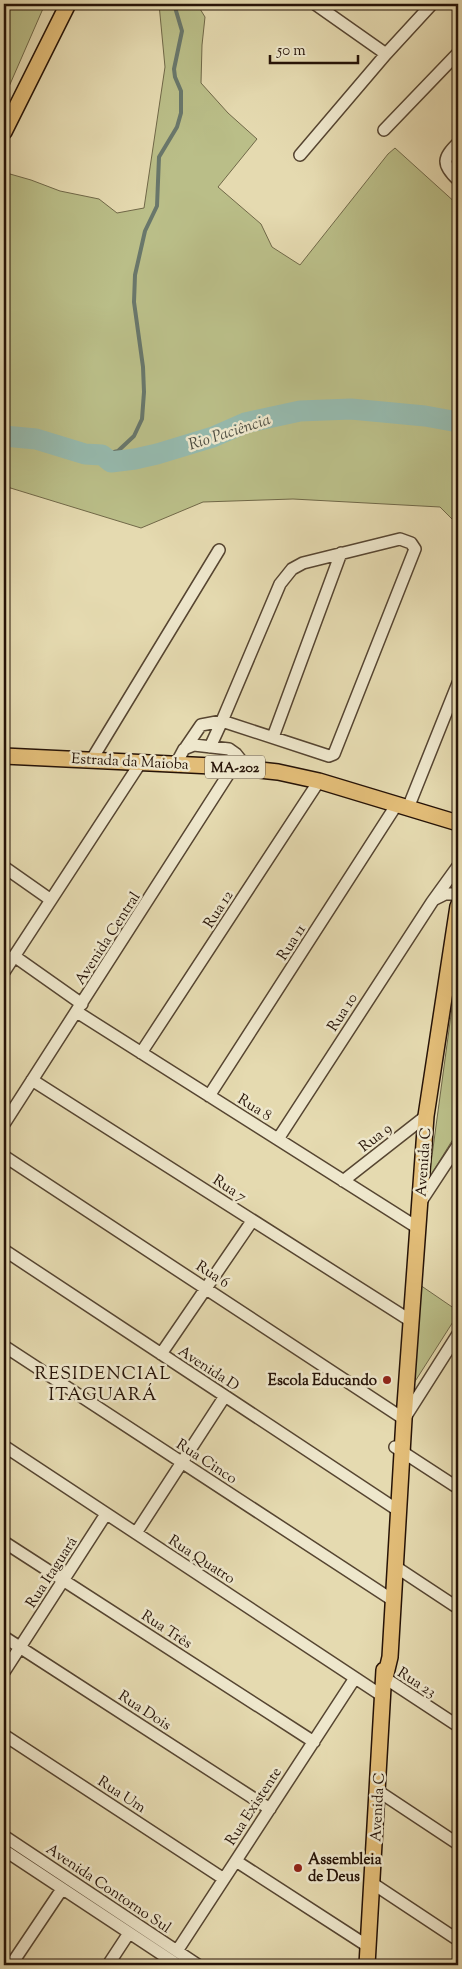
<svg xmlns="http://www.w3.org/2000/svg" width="462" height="1969" font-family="'Sorts Mill Goudy',serif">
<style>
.green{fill:#babe88;stroke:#706848}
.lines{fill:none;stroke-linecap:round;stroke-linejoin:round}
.stream{stroke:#69776b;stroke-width:4}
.river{stroke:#96baae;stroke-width:21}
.minor-casing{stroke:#564531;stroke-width:14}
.major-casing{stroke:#261307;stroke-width:18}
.minor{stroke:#eee7cc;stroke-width:11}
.major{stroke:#e2bd78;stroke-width:15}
.poi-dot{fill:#8f2418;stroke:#eee7cc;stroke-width:2}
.labels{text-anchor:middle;stroke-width:5;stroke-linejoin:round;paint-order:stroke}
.shield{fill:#eee7cc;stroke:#625342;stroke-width:1}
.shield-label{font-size:14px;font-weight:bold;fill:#261307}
.street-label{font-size:15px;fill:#261307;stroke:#eee7cc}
.poi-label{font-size:15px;font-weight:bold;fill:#261307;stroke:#eee7cc;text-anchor:end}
.water-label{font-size:16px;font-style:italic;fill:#4d4d41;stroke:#eee7cc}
.quarter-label{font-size:18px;letter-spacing:1px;fill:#261307;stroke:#eee7cc}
</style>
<rect width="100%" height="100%" fill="#e5dab0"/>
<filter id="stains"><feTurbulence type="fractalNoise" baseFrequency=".004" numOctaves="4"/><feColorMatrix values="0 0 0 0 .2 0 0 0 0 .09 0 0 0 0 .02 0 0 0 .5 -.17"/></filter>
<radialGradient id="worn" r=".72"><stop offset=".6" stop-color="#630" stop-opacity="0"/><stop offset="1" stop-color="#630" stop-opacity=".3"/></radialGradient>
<path class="green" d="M4,4H45L4,98Z
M159,4H197L205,17L202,45L201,83L228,113L257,139L218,187L261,224L272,247L300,265L388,154L395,148L458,205V525L440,507L293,499L203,502L141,528L4,486V177L10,174L31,180L60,191L99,199L117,213L144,208L165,67Z
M458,963V1131L429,1178Z
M420,1285L458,1311V1314L414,1383Z"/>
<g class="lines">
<path class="stream" d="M102,455L118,451L134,436L142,419L144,392L143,367L134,302L135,275L145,231L157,206L159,157L177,127L181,113V91L175,77L174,69L182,31L174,4"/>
<path class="river" d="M4,436L36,439L85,454L102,455L111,462L135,459L157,454L213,437L245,423L300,411L351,409L425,416L458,422"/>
<g class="minor-casing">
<path id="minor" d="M315,4L386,54
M384,130L458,53
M458,143C443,158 441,164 458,180
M300,155L386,54L432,4
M273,737L341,553
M186,747L201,725L222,721L329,756L334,754L415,549L411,543L400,539L303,563L292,569L280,584L222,721L210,747
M92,759L219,550
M176,764L184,749L194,745L229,749L236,754L248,769
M408,808L458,683
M4,867L51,900
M435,899L445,894H458
M14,956L82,1004
M4,972L141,762
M77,1012L418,1228
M141,1053L319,781
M32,1080L411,1321
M209,1096L397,804
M4,1124L233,767
M278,1139L432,902L458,866
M4,1156L404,1419L458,1334
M343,1181L426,1116
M420,1203L458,1145
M4,1250L399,1511
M4,1346L394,1601
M161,1354L252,1221
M4,1446L384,1697
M395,1447L458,1488
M136,1533L225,1396
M4,1542L314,1742
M396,1567L458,1608
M4,1637L270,1809
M4,1672L106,1514
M385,1678L458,1726
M4,1735L224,1879
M378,1791L458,1844
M4,1836L198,1965
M4,1850L178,1965
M236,1861L369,1947
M372,1883L458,1940
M177,1951L355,1678
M11,1965L62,1889
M108,1965L129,1933"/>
</g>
<g class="major-casing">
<path id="major" d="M4,132L68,4
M4,756L233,767L278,772L319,781L458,823
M385,1678L390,1657L404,1419L426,1116L458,906
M367,1965L384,1670"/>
</g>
<use href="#minor" class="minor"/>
<use href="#major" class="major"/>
</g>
<g class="poi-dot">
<circle cx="387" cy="1380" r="5"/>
<circle cx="298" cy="1868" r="5"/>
</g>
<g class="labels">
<rect class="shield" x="205" y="755.5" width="60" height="23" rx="4"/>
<g class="shield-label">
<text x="235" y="772">MA-202</text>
</g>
<g class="street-label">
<text transform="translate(130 761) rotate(3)" y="5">Estrada da Maioba</text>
<text transform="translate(218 909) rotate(-57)" y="5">Rua 12</text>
<text transform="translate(107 938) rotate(-57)" y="5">Avenida Central</text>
<text transform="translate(291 942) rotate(-57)" y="5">Rua 11</text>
<text transform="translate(342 1012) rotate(-57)" y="5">Rua 10</text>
<text transform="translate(255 1107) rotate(32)" y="5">Rua 8</text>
<text transform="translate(375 1137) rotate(-38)" y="5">Rua 9</text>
<text transform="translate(423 1162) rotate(-86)" y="5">Avenida C</text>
<text transform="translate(230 1188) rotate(33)" y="5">Rua 7</text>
<text transform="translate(213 1274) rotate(33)" y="5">Rua 6</text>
<text transform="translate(209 1368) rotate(33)" y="5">Avenida D</text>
<text transform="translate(207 1461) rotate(33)" y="5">Rua Cinco</text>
<text transform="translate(202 1559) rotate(33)" y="5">Rua Quatro</text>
<text transform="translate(51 1572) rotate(-57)" y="5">Rua Itaguará</text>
<text transform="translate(167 1629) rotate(33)" y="5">Rua Três</text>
<text transform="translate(417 1682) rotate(33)" y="5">Rua 23</text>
<text transform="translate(145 1710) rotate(33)" y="5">Rua Dois</text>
<text transform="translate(122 1794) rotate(33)" y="5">Rua Um</text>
<text transform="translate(253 1806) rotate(-57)" y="5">Rua Existente</text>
<text transform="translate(377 1807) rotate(-87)" y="5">Avenida C</text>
<text transform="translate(109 1888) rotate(34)" y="5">Avenida Contorno Sul</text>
</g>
<g class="poi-label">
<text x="377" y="1385">Escola Educando</text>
<text x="308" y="1864" text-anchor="start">Assembleia<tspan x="308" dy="17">de Deus</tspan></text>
</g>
<g class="water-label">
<text transform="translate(229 431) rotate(-18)" y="6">Rio Paciência</text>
</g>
<g class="quarter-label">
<text x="103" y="1379">RESIDENCIAL<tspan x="103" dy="21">ITAGUARÁ</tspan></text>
</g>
</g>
<rect width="462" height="1969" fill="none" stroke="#e5dab0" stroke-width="20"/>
<rect x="5" y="5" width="452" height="1959" fill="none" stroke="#261307" stroke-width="2.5"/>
<rect x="10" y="10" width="442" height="1949" fill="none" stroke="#261307"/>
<path d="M270 55v8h88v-8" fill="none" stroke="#261307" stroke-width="2.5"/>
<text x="277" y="55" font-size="15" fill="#261307" stroke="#eee7cc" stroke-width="4" paint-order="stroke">50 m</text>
<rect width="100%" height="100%" filter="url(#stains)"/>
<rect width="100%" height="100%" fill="url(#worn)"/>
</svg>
